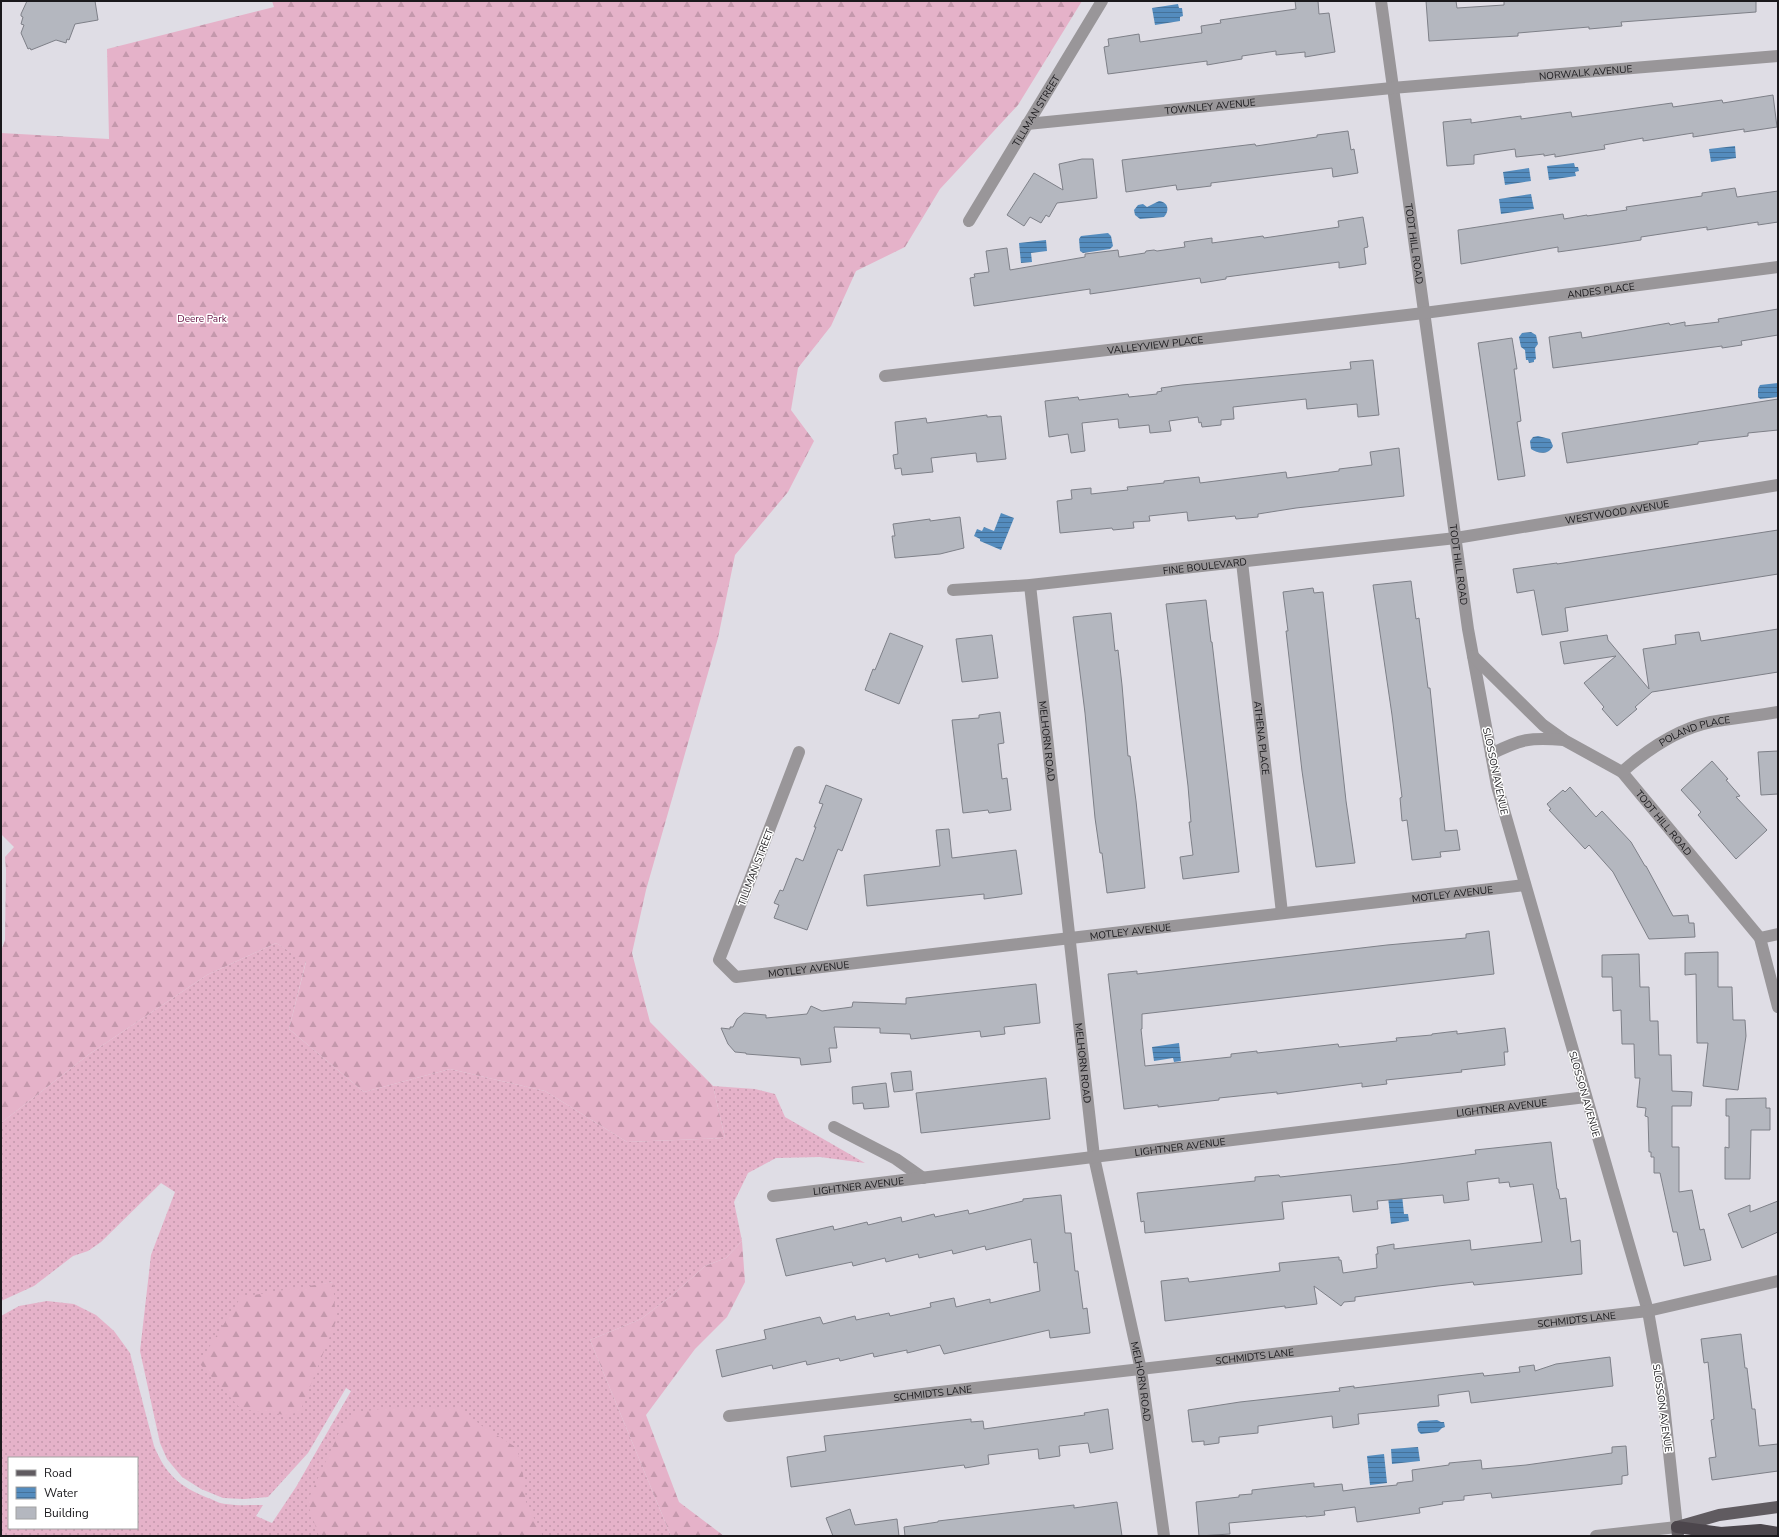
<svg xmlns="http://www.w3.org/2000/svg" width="1779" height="1537" font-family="'Nunito Sans',sans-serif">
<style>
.grass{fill:url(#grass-dots);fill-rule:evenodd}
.forest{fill:url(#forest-firs)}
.water{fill:url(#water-rules)}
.building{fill:#b4b7bf;stroke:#7e8088}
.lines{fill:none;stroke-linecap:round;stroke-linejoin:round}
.minor{stroke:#999699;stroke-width:12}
.major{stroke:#605b60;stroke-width:12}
.highway{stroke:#4c464c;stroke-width:12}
.labels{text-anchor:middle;stroke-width:3;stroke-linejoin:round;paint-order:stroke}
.street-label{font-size:10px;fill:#1a191c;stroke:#fff}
.park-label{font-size:10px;fill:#681345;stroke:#fff}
</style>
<defs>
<pattern id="grass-dots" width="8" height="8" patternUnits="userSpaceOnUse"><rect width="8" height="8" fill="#e5b2c9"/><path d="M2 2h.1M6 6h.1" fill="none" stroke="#c498ac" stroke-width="1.8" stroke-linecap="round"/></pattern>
<pattern id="forest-firs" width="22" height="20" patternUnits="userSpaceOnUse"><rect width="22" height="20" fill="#e5b2c9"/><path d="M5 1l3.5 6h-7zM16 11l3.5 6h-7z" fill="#c498ac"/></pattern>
<pattern id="water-rules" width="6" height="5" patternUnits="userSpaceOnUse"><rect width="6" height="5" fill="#548cbe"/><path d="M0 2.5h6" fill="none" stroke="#45729a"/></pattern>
</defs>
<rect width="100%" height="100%" fill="#dfdde5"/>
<path class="grass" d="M276,943L306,961L289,1029L364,1092L450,1069L545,1091L627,1142L725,1138L713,1086L755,1089L775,1094L785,1117L865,1163L820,1157L776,1158L748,1173L734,1202L742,1241L726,1258L705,1266L675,1293L641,1319L590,1340L671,1536H1V1316L19,1306L47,1301L74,1304L96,1315L114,1331L130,1353L154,1446C166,1475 179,1486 208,1498C214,1500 220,1504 226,1504C238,1506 250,1505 263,1505L256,1516L272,1523L296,1487L351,1391L346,1388L308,1453L268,1497L244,1499L223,1498L201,1489L182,1477L167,1459L160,1443L140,1351L151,1255L175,1192L161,1183L101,1242L88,1251L73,1256L34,1286L1,1301V1123L88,1055L207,975ZM333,1282L241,1409L309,1287ZM9,1458H137V1528H9Z"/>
<path class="forest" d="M272,1H1082L1018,105L940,189L905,247L856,271L831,326L798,368L791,410L814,441L788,492L735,555L718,638L646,890L632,953L650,1022L713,1086L725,1138L627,1142L545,1091L450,1069L364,1092L289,1029L306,962L276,943L207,975L88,1055L1,1123V951L5,940L6,870L5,857L14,847L1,834V133L109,139L107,49L274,7Z
M742,1241L745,1282L727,1317L695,1349L646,1415L679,1502L724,1536H671L590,1340L641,1319L675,1293L705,1266L726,1258Z
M333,1282L336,1321L300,1412L286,1415L241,1409L199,1363L241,1297Z
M458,1407L482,1426L517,1448L523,1474L526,1502L543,1536H319L307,1502L342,1426L355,1413L380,1409Z"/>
<path class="water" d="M1178,4L1179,8H1182L1183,16L1180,17V21L1155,25L1152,8Z
M1735,146L1736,158L1711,162L1709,149Z
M1574,163L1575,167H1578L1579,171L1575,172L1576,176L1549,180L1547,166Z
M1529,168L1531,181L1505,185L1503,172Z
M1531,194L1534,209L1501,214L1499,199Z
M1159,201C1168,202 1170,210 1164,217L1140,219L1135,215L1134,210L1138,205L1143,204L1147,207Z
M1108,233L1111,236L1113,246L1110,249L1083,253L1080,251L1079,239L1081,236Z
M1046,240L1047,251L1031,253L1032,262L1021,263L1019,243Z
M1531,332L1536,335L1538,344L1535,348L1536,359L1534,360V362L1529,363L1528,360H1526L1525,350L1521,347L1519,337L1522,333Z
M1778,383V397L1760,399L1758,397V389L1760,385Z
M1538,436L1550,439L1553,446C1549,455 1538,454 1531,449L1530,441L1533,437Z
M1001,513L1014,518L1001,550L980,541V539L974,536L977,529L982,531L984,527L994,531Z
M1179,1043L1181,1061L1174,1062L1173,1058L1154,1061L1152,1047Z
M1402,1195L1404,1214H1408L1409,1221L1391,1224L1388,1197Z
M1437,1420L1441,1422H1444L1445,1427L1442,1428L1438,1432L1421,1434L1418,1431L1417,1424L1420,1421Z
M1418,1447L1420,1461L1392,1464L1391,1449Z
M1384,1454L1387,1483L1370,1485L1367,1456Z"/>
<path class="building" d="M27,1H95L98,20L75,24L69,40L67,39L66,43L56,40L31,50L30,48L28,49L21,33L24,25L21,24L23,17L21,16V14Z
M1295,1H1318L1319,14L1329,13L1335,52L1305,57V52L1276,55V51L1242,56V59L1207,65V61L1108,74L1104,47L1109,46L1108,39L1139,34L1140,42L1202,33L1201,26L1221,23L1220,20L1296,9Z
M1426,1H1456L1457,8L1504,5V1H1756V12L1621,22L1622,26L1589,29V27L1518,33V36L1429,41Z
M1773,95L1777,127L1744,132V129L1693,137V133L1643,141V138L1604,145L1605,149L1555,157V154L1544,156V154L1516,157L1515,149L1474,155V164L1447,166L1443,122L1471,119V123L1521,116V119L1571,112L1572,117L1672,103L1673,107L1722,100L1723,103Z
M1348,131L1351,150L1354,149L1358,173L1333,177L1332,168L1211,183V186L1177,190L1176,185L1126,192L1122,160L1255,144L1256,146L1317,137V135Z
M1082,159H1093L1097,198L1057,203L1049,217L1046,215L1041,223L1030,217L1024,226L1007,215L1034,173L1063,190L1059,164Z
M1735,188L1737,197L1778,191V222L1758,225V222L1707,230V227L1641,237V240L1608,245L1558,252V247L1461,264L1458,230L1563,214L1564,219L1587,215V216L1627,210L1626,207L1702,196V193Z
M1363,217L1368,247L1364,248L1366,264L1339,268V262L1226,277V279L1201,283L1200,278L1090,294V289L974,306L970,278L975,277L974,274L989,272L986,251L1007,248L1010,270L1085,257V254L1118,250L1119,257L1145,253L1146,251L1154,250L1157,251L1185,247L1184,242L1212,238V243L1263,236L1264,238L1339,227L1338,221Z
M1778,309V335L1741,341L1742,345L1722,348V346L1553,368L1549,337L1581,332L1582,338L1669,323L1670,325L1685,322V326L1719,322L1718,319Z
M1512,338L1517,369H1514L1521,421L1517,422L1525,476L1498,480L1478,343Z
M1373,360L1379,415L1358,417L1357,404L1307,409L1306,399L1233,407L1234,419L1221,420V425L1202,427L1201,422L1199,423L1198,417L1169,421L1171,431L1150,433L1149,425L1119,428L1118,419L1082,423L1085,451L1071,453L1068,434L1049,437L1045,401L1078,397L1079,400L1128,394L1129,397L1157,394V392L1162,391L1161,388L1182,385L1351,369L1350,362Z
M1778,399V430L1748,433V436L1698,442V444L1567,463L1562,433Z
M987,415V417L1001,416L1006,459L977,462L976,453L931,458L933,472L902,475L901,468L895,469L893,455L898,454L895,422L926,418L927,423Z
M1399,448L1404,496L1296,508L1258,514V517L1236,519L1235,516L1188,521L1187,512L1149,516L1150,521L1133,522L1134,528L1113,530L1112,528L1060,533L1057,501L1072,499L1071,490L1091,488V494L1128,490L1127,487L1164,483V481L1199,477L1200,483L1286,472L1287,478L1339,471V469L1372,465L1370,452Z
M960,517L964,548L940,554L895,558L892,536H895L893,524L930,519V521Z
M1778,530V574L1565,608L1568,631L1542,635L1534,590L1517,593L1513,569L1557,563V564Z
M1411,581L1416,619L1419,618L1428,688H1430L1445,831L1457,830L1460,850L1440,852L1441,857L1412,860L1407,820L1402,821L1400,798L1402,797L1392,715L1373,585Z
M1313,588L1314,593L1323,592L1346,801L1355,863L1316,867L1302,771L1286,631H1288L1283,592Z
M1206,600L1211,642H1212L1239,872L1183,879L1180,857L1193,855L1189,822H1191L1188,786L1166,604Z
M1111,613L1115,651L1118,650L1122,685L1128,756H1130L1136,801L1145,888L1107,893L1102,853H1100L1095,818L1085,713L1073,617Z
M1778,629V672L1652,692L1635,707L1637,709L1617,726L1602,709L1604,707L1584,683L1616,656L1564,664L1560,642L1607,635L1608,640L1649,689L1643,649L1676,644L1675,635L1699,632L1701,641Z
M890,633L923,646L899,704L865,690L873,669L875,670Z
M992,635L998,678L962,682L956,639Z
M1000,712L1004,743L998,744L1002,779L1007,778L1011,810L989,813L988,810L963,813L952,720L979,718V715Z
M1778,751V794L1761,795L1758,752Z
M1712,761L1728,779L1726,780L1740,796L1736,797L1767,830L1736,859L1698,815L1701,812L1681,790Z
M826,785L862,799L842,851L838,849L807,930L774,918L779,905L774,903L780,890L783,891L796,858L803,861L816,827H814L823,804L819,803Z
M1570,787L1596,817L1602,811L1631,842L1645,866H1646L1673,916L1688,915L1689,923H1694L1695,937L1649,939L1613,872L1589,845L1585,849L1549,810L1551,809L1547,804L1563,790L1565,792Z
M949,829L952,858L1016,850L1022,894L984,899V894L867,906L864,875L940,866L936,830Z
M1489,931L1494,974L1142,1014V1029H1141L1145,1066L1231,1057V1054L1257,1051V1053L1338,1044L1339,1047L1397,1041L1396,1038L1432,1035V1034L1457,1031V1034L1505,1028L1508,1052H1504L1505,1065L1461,1070L1462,1072L1386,1080L1387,1084L1362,1087V1083L1277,1094V1092L1219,1098V1100L1158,1107V1105L1124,1109L1108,974L1137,971V974L1387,945L1466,938V934Z
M1718,952V987H1732L1733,1020H1745L1746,1036L1738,1090L1703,1086L1708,1043H1697L1696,974L1685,975V953Z
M1639,954L1640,987H1649L1650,1021H1658L1659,1055H1671L1672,1091L1692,1092L1691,1106H1672V1147H1679V1192L1692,1190L1700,1230L1704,1229L1711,1260L1684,1266L1677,1232H1673L1660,1173H1654V1157H1651V1152H1649L1648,1117L1645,1116L1646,1108L1637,1107L1640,1078H1635L1634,1044H1622L1621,1010L1613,1011L1612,977H1602V955Z
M1036,984L1040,1023L1004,1027L1005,1034L981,1037L980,1031L911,1039L910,1034L880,1033V1028L834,1027L837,1048H829L831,1062L801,1065L800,1058L746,1054V1053L735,1052L728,1044L721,1028L730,1029V1027H733L737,1019L744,1013L766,1015V1018L807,1014L811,1006L822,1011L852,1007L853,1002L906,1004V998Z
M911,1071L913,1090L894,1092L891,1073Z
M1046,1078L1050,1119L921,1133L916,1093Z
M886,1083L889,1107L864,1109L863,1103L853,1104L852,1087Z
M1766,1098V1108H1770V1130H1751L1750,1179H1725V1147L1729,1148V1116H1726V1099Z
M1551,1142L1557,1189H1558L1560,1199L1566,1198L1571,1242L1580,1240L1582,1274L1474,1285L1473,1282L1438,1286L1355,1297V1301L1344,1302L1341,1306L1314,1286L1317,1304L1285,1308V1306L1165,1321L1161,1281L1188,1278L1189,1282L1280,1271L1279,1263L1339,1257V1260H1341L1343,1273L1377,1268L1376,1254H1378L1377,1247L1394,1244V1249L1470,1240L1471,1250L1542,1242L1533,1184L1510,1187L1509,1182L1499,1183V1178L1467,1182L1469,1200L1444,1203L1443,1195L1377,1201L1378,1209L1353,1212L1351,1195L1282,1202L1284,1219L1145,1233L1144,1221L1141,1222L1137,1193L1255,1181V1177L1279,1175L1280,1177L1399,1164L1476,1154L1475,1150Z
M1061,1195L1065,1233H1071L1075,1271H1078L1083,1309L1087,1308L1090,1333L1050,1338L1049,1330L944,1354L940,1345L907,1353V1350L874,1357L873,1353L840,1361L839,1358L807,1365L806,1361L773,1369L772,1365L722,1377L716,1350L766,1339L764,1330L820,1317L823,1324L855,1316L856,1320L889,1313L890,1316L931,1307L930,1303L954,1298L956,1307L990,1299V1303L1040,1291L1037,1262L1034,1263L1031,1239L986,1250L985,1246L953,1254L952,1250L919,1258L918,1254L886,1262L885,1258L853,1266L852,1262L786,1276L776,1239L833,1226L834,1230L867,1222L868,1225L901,1217L902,1222L934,1214L935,1217L968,1210L969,1214L1023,1201V1199Z
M1778,1201V1232L1742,1248L1728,1214L1750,1205V1212Z
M1741,1334L1745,1368H1747L1752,1409H1755L1759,1446L1778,1444V1471L1712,1480L1709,1458L1716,1457L1711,1420L1714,1419L1708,1362L1704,1363L1701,1339Z
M1610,1357L1613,1386L1471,1403L1469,1391L1438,1395L1439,1406L1358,1414L1359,1424L1333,1428L1332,1416L1258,1426V1433L1219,1437V1443L1204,1445V1441L1192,1442L1188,1410L1240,1402L1340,1391L1339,1388L1354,1386V1388L1483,1373L1484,1376L1520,1372L1519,1367L1534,1365L1535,1371L1556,1364Z
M1108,1409L1113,1449L1090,1453L1088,1443L1059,1446L1060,1456L1039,1459L1038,1449L988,1455L989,1464L965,1468L964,1465L791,1487L787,1457L826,1451L824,1436L971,1419V1422L983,1421L984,1429L1085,1415L1084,1413Z
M1626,1446L1628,1475L1622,1476V1484L1492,1498L1491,1493L1464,1496V1500L1442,1502L1443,1504L1419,1508L1420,1513L1357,1522L1355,1507L1324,1511L1325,1515L1306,1517V1516L1229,1523L1230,1534L1199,1536L1196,1502L1239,1497V1495L1252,1494V1490L1314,1483V1487L1342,1484L1343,1491L1357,1489L1397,1485V1483L1413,1481L1412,1470L1449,1465V1463L1481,1460L1482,1469L1526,1465L1612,1453V1447Z
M1117,1502L1122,1536H905L904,1527L938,1522V1521L1074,1505V1508Z
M850,1509L855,1525L897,1519L899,1536H833L826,1518Z"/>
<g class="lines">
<g class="minor">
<path id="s1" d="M1381,1L1468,629L1497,786L1648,1311L1663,1396L1677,1527L1596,1536"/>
<path id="s2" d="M1027,124L1392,88L1778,56"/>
<path id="s3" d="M969,221L1102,1"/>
<path id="s4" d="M885,376L1424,313L1778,267"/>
<path id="s5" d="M1242,562L1282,913"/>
<path id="s6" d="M1030,585L1094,1157L1141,1370L1164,1536"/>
<path id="s7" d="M953,590L1030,585L1456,538L1778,485"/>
<path id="s8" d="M1473,656L1543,725L1564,740L1622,772L1760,938L1778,1007"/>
<path id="s9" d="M799,752L719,960L736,977L1525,885"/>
<path d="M1491,754C1521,739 1530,737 1564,740"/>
<path id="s10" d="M1622,772C1648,749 1677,729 1711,722C1733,718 1756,716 1778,712"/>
<path d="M1760,938L1778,934"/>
<path d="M834,1127L896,1159L923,1178"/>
<path id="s11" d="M773,1196L1586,1097"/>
<path id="s12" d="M729,1416L1648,1311L1778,1281"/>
</g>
<path class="major" d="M1678,1536L1677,1527L1719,1515L1778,1507"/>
<path class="highway" d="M1677,1527L1721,1533L1760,1530L1778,1533"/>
</g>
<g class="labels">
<g class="street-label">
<text dy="4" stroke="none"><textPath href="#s2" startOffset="561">NORWALK AVENUE</textPath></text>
<text dy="4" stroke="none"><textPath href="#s2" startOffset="184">TOWNLEY AVENUE</textPath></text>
<text dy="4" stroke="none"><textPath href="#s3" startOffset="129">TILLMAN STREET</textPath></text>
<text dy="4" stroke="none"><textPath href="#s1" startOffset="245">TODT HILL ROAD</textPath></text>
<text dy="4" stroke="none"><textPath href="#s4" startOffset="721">ANDES PLACE</textPath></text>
<text dy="4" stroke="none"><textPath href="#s4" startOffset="272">VALLEYVIEW PLACE</textPath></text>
<text dy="4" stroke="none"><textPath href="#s7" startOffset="669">WESTWOOD AVENUE</textPath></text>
<text dy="4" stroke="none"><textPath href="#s1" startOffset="569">TODT HILL ROAD</textPath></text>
<text dy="4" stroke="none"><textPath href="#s7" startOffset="253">FINE BOULEVARD</textPath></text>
<text dy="4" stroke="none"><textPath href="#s10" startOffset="85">POLAND PLACE</textPath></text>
<text dy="4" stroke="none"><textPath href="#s5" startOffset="177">ATHENA PLACE</textPath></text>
<text dy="4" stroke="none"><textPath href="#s6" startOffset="157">MELHORN ROAD</textPath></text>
<text transform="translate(1496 771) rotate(78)" y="4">SLOSSON AVENUE</text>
<text dy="4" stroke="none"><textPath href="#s8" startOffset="256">TODT HILL ROAD</textPath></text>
<text transform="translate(755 867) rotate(-69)" y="4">TILLMAN STREET</text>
<text dy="4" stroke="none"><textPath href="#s9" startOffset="968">MOTLEY AVENUE</textPath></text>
<text dy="4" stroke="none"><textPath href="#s9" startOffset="644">MOTLEY AVENUE</textPath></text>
<text dy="4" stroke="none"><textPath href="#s9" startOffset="320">MOTLEY AVENUE</textPath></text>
<text dy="4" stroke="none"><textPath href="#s6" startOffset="481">MELHORN ROAD</textPath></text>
<text transform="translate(1585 1094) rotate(74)" y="4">SLOSSON AVENUE</text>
<text dy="4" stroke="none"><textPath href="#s11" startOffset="734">LIGHTNER AVENUE</textPath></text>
<text dy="4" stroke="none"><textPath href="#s11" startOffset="410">LIGHTNER AVENUE</textPath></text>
<text dy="4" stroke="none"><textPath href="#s11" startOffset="86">LIGHTNER AVENUE</textPath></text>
<text dy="4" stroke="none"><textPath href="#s12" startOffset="853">SCHMIDTS LANE</textPath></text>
<text dy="4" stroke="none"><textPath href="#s12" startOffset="529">SCHMIDTS LANE</textPath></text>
<text dy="4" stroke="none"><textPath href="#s6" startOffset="805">MELHORN ROAD</textPath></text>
<text dy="4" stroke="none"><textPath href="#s12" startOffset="205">SCHMIDTS LANE</textPath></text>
<text transform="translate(1663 1408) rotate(82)" y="4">SLOSSON AVENUE</text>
</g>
<g class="park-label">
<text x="202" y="322">Deere Park</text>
</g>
</g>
<rect width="1779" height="1537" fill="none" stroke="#1a191c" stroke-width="4"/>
<rect x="8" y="1457" width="130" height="72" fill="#ffffff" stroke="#a3a3a4"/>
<rect x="16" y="1470" width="20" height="6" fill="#605b60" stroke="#a3a3a4"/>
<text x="44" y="1477" font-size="12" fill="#1a191c">Road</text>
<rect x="16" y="1487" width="20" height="12" fill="url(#water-rules)" stroke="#a3a3a4"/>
<text x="44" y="1497" font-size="12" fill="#1a191c">Water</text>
<rect x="16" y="1507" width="20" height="12" fill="#b4b7bf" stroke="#a3a3a4"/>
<text x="44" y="1517" font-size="12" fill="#1a191c">Building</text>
</svg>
